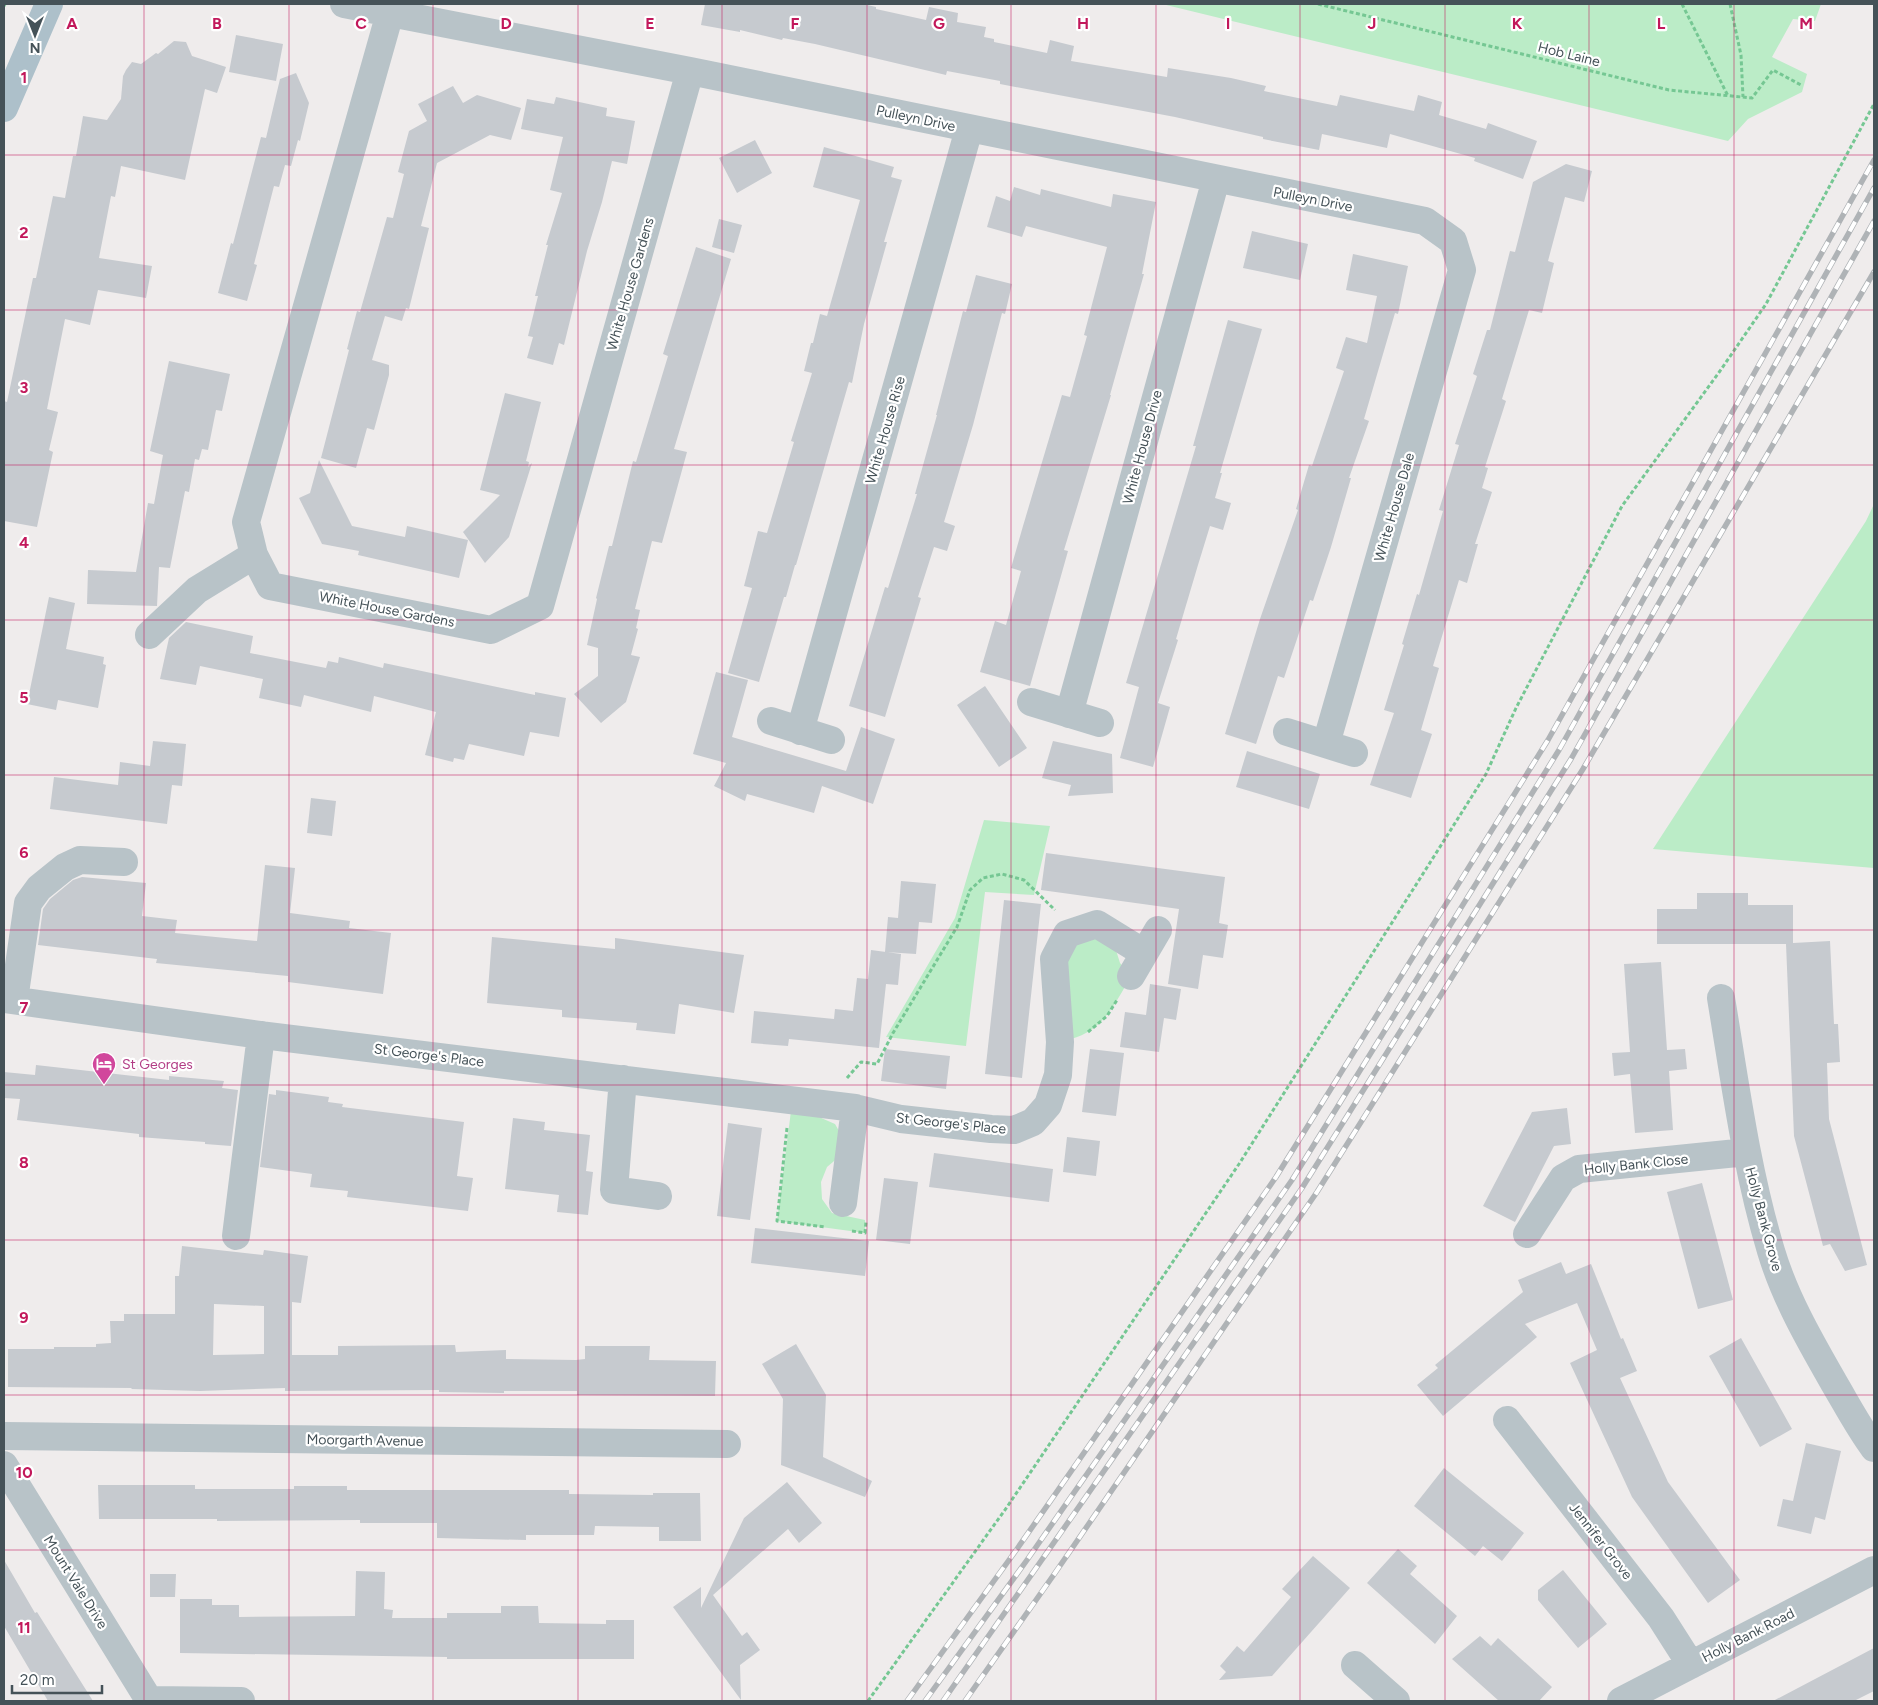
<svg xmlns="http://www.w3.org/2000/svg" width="1878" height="1705" font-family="Figtree,sans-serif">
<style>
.green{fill:#bbecc7}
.building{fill:#c6cacf;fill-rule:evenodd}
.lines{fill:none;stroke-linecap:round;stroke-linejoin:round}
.path{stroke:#75c793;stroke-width:3;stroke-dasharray:4 2.5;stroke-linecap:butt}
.minor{stroke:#b8c3c8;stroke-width:28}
.major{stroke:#adc0ca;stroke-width:28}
.rail-casing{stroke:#afb3b6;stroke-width:5.5}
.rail{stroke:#fff;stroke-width:4;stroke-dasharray:11;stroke-linecap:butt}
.grid{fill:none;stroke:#c2185b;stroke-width:1;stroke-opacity:0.55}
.labels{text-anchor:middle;stroke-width:4.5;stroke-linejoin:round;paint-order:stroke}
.street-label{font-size:14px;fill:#455258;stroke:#fff}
.hotel-label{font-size:14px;fill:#b23c85;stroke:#fff;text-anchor:start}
.grid-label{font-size:16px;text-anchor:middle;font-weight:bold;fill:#c2185b;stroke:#fff;stroke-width:4.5;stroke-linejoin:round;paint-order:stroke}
</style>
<rect width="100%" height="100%" fill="#efecec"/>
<path class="green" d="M1162,4H1821L1815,21L1793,19L1772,57L1807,74L1802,92L1748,119L1728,141Z
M1874,504V868L1653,849L1866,521Z
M984,820L1050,826L1034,895L985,892L966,1046L886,1037L955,918Z
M1097,936L1115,947L1120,963L1131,976C1116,1002 1103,1031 1071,1039L1065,958L1074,944Z
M791,1111L812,1114L835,1124L843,1138L840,1156L827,1167L821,1182L822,1199L832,1213L865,1220V1233L777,1221Z"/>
<path class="building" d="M705,4H863L876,7V9L926,20L929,7L958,13L957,22L986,27L984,37L994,39V42L1047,53L1050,40L1074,46L1071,61L1167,77L1168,68L1231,78L1266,86L1264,91L1337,106L1340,95L1414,111L1418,95L1442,102L1439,115L1486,129L1488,123L1537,141L1523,179L1474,161L1475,158L1390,134L1387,148L1322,134L1319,150L1263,139V137L1175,117L1000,84V81L947,71L946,75L815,44L783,38L782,40L740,30V32L701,25Z
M236,35L283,44L276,81L229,72Z
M174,41L186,42L192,56L226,67L217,93L205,89L185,180L121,166L115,197L111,196L99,258L152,266L146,298L98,290L90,325L65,319L47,409L58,412L49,450L53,452L37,527L4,521V401L7,402L33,278H36L53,196L65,198L73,156H76L83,116L107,120L121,99L123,76L126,70L132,62L141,64L156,53L158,54Z
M296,73L309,103L300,141L298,140L291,166L285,165L279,187L274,186L254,264L257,265L247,301L218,293L231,243L233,244L261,137L266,138L280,79Z
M453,86L463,103L477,95L521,108L511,140L490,135L437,163L421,226L429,228L409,309L406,308L402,321L385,316L372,360L389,365V375L374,430L367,428L356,468L321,458L349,350L347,349L357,311L360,312L387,217L393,218L404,174L398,172L409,131L427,121L418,104Z
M556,97L607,108L606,116L635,121L627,164L612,161L602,202L587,251L564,345L559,343L553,365L527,358L533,337L528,336L538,296H535L548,245H546L562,193L550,190L563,137L521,129L527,99L554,104Z
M755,140L772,173L737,193L719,158Z
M824,147L894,167L891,177L902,180L884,242H887L864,324L852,383L849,382L796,565H795L786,597H784L759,682L728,673L752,588L744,586L758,531L767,533L794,442L791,441L812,373L804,371L811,343H813L820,314L827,316L860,200L813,187Z
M1566,164L1592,171L1584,202L1565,197L1548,261L1554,263L1542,313L1529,310L1502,399L1506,401L1485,467L1488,468L1482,488L1492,492L1475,544H1478L1467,583L1459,580L1433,666L1439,668L1421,730L1432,734L1411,798L1370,785L1394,713L1384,710L1404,645L1402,644L1417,594L1419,595L1443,511L1439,510L1459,445L1455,444L1477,376L1473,374L1487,330H1490L1510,251L1515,252L1533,182Z
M1014,187L1040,195L1041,189L1111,207L1113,194L1156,202L1142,274H1144L1110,395H1111L1064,550L1068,551L1030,686L980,672L995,621L1006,625L1021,571L1011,568L1023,526L1062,395L1070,397L1087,336L1084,335L1107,247L1026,226L1022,237L987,227L996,196L1010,201Z
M719,219L742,225L734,253L712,247Z
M1252,231L1308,244L1300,280L1243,268Z
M696,247L731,259L674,449L687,452L662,543L652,541L635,609L640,610L636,628L638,629L631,655L640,657L626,702L601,723L574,694L598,676V648L587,645L597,599L596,598L609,546H612L633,461L636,462L668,356L663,354Z
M1353,254L1408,266L1398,314L1395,313L1364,419L1369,421L1349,478H1351L1331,547L1313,601L1310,600L1284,678L1278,676L1256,744L1225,734L1260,619L1298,510L1296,509L1309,465L1312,466L1344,371L1336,368L1346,337L1367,343L1377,296L1346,290Z
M976,275L1012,284L1005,314L1002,313L973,425L944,522L955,526L947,551L934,547L918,597L921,598L885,717L849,706L885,587L888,588L917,494H915L937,415H936L963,311L966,312Z
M1228,320L1262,329L1220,473H1222L1215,498L1231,503L1223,530L1210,526L1198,565L1176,639L1178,640L1158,703L1170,707L1153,767L1120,758L1139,687L1126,683L1196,446H1193Z
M169,361L230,374L222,411L216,410L208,450L202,449L199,460L195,459L189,492L185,491L170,568L159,567L157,606L87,604L88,570L136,572L148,503L154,504L163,455L150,451Z
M505,393L541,402L526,461L529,462L528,467L532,463L509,537L485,563L463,532L500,495L480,490Z
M319,460L352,526L405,537L407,526L468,540L459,578L358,555L359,551L322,544L299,498L310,493Z
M49,597L75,603L66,649L104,657L103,664L106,665L98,708L58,700L56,710L27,704Z
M186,622L253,636L250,653L326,668L328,661L338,663L339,657L383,668L384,663L535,695V692L566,698L559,737L530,732L524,756L469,744L464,760L454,758L453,762L425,755L436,712L374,696L371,712L304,695L301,707L259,698L263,679L200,666L196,685L160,679L169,638Z
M716,672L748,680L732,737L846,771L861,727L895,739L873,804L822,786L814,813L747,794L745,801L714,786L726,763L693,754Z
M985,686L1027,748L999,767L957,705Z
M153,741L186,744L182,786L172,785L167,824L50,809L54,777L118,785L120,762L150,766Z
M1053,741L1112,754L1113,793L1068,796L1071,785L1042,778Z
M1247,751L1320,774L1309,809L1236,787Z
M311,798L336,801L332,836L307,833Z
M1046,853L1225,877L1219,923L1228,925L1223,958L1203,955L1198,989L1168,984L1179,909L1041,890Z
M265,865L295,868L290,913L350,921L349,928L391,933L383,994L288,982V976L156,963L157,959L38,945L43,909L50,899L73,880L82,877L146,883L142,916L177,920L175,933L257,941Z
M901,881L936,884L932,923L919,922L916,954L885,952L888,917L898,918Z
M1697,893H1748V905H1793V943L1830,941L1834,1024H1838L1840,1062L1827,1063L1829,1119L1867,1265L1845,1271L1830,1244L1823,1246L1794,1136L1786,944H1657V909H1697Z
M1004,900L1041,904L1022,1078L985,1074Z
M492,937L615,949V938L744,955L734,1013L679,1004L675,1034L636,1030L637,1023L562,1017V1010L487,1003Z
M871,950L901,954L898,985L886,984L879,1048L789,1039L788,1046L751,1043L754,1011L834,1019L835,1009L853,1011L857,978L868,979Z
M1661,962L1667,1050L1685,1049L1687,1069L1669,1071L1673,1130L1635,1133L1630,1074L1614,1076L1612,1053L1630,1052L1624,964Z
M1150,984L1181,989L1176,1020L1164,1018L1159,1052L1120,1047L1125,1012L1146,1015Z
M885,1049L950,1056L946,1089L881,1081Z
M1090,1049L1124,1053L1116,1116L1082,1112Z
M36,1065L169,1080V1076L224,1081L222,1088L238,1090L231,1146L205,1144V1142L139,1137V1134L17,1120L20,1099L4,1098V1072L35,1075Z
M276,1090L329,1097L328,1102L343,1104L342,1107L464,1122L457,1176L473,1178L468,1211L347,1197L348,1191L310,1187L312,1174L260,1167L269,1094L276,1095Z
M1567,1108L1571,1144L1554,1146L1515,1222L1483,1206L1532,1112Z
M513,1118L545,1122L544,1130L590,1135L586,1171L593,1172L588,1215L557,1212L559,1195L505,1189Z
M728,1123L762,1128L750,1220L717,1216Z
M1067,1137L1100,1141L1096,1176L1063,1172Z
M934,1153L1053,1169L1049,1202L929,1187Z
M884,1178L918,1182L910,1244L876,1240Z
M1702,1183L1733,1300L1698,1309L1667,1192Z
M755,1228L869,1241L865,1276L751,1263Z
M182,1246L263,1255L264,1250L308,1256L301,1303L292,1302V1355H338V1346L455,1345L456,1352L506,1350V1359L576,1360L585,1359V1346H650L649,1360L716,1361L715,1396L577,1395V1391H504V1393L439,1392V1390L285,1391V1388L200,1391L131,1389L132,1388L8,1387V1349H54V1347H96V1344L111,1343L110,1321H124V1314H175V1276H179ZM214,1304L264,1306V1354L213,1355Z
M1561,1262L1566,1274L1591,1264L1621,1339L1623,1338L1637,1371L1620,1378L1668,1482L1740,1580L1708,1603L1632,1497L1570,1363L1597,1350L1577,1303L1525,1324L1537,1337L1443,1416L1417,1385L1438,1368L1435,1365L1523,1292L1518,1280Z
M1741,1338L1792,1429L1760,1447L1709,1356Z
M796,1344L826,1395L823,1457L872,1481L865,1497L781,1465L783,1399L762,1364Z
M1806,1443L1841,1451L1825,1520L1815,1517L1811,1534L1777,1526L1783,1499L1793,1501Z
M1444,1468L1524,1533L1502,1561L1483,1546L1475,1556L1414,1506Z
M787,1482L822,1523L799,1543L788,1529L713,1595L742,1636L747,1632L760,1650L740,1665L741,1700L673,1607L701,1587V1608L744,1518Z
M98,1485H195V1489H294V1486H347V1490H569V1494L653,1495V1493H700L701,1541H659V1527L595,1526L594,1535H526V1540L437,1538V1523H360V1520L217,1521V1519H99Z
M1398,1549L1417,1566L1410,1574L1457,1616L1435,1644L1367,1583Z
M1313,1556L1350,1588L1272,1676L1219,1680L1226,1672L1220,1666L1237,1646L1244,1652L1291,1597L1282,1589Z
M4,1560L35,1613L37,1612L93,1701H48L4,1626Z
M1563,1570L1607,1624L1578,1648L1538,1600V1590Z
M356,1571L385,1572L384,1609L393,1610L392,1618H447V1613H501V1606H538L539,1623L606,1624V1620H634V1659H447V1657L180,1653V1599H212V1605H239V1617L355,1616Z
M150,1574H176L175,1597H150Z
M1480,1636L1491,1646L1498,1638L1552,1687L1539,1701H1499L1452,1659Z
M1874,1648V1691L1854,1701H1773Z"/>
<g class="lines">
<path class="path" d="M1318,4L1669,90L1752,98L1773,70L1801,85
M1682,4L1728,96
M1730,4L1741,55L1743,97
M4,6L5,4
M1088,1032L1107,1016L1117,1000
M847,1078L861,1062L877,1064L893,1033L957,927L970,890L983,878L1002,874L1024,880L1055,910
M787,1128L777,1221L826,1227
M852,1231L865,1233L866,1222
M868,1701L1007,1507L1239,1164L1445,839L1486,774L1516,708L1622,506L1720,371L1766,304L1874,104"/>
<path class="minor" d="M344,4L690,71L1425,221L1453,241L1462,270L1326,744
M390,13L246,522L254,555L270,586L491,630L540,606L690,71
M149,635L197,590L254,555
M1031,702L1100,723
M1069,714L1216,179
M771,721L831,740
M800,731L969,129
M1287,732L1354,753
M1131,976L1158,930
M1721,998C1735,1082 1746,1168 1771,1251C1785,1298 1810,1341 1834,1383C1847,1405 1859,1428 1874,1448
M4,999L261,1035L855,1108L901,1119L991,1129L1014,1130L1033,1122L1048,1105L1058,1075L1060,1042L1054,959L1067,934L1097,924L1144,953
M14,1000L28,903L39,888L65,867L80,860L124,862
M623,1079L614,1190L658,1196
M843,1203L855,1108
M1527,1234L1563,1178L1579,1169L1747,1152
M236,1236L261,1035
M1507,1420L1661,1618L1691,1665
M4,1436L727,1444
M4,1465L149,1700
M1355,1665L1396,1701
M149,1700L241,1701
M1621,1701L1874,1570"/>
<path class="major" d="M4,108L49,4"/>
<g class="rail-casing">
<path id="rail" d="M907,1701L1017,1549L1276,1177L1548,740L1874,160
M925,1701L1027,1560L1292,1180L1559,750L1874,188
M943,1701L1302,1188L1571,759L1874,221
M965,1701L1055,1573L1317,1192L1583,769L1874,272"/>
</g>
<use href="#rail" class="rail"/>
</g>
<path class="grid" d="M144,4V1701M289,4V1701M433,4V1701M578,4V1701M722,4V1701M867,4V1701M1011,4V1701M1156,4V1701M1300,4V1701M1445,4V1701M1589,4V1701M1734,4V1701M4,155H1874M4,310H1874M4,465H1874M4,620H1874M4,775H1874M4,930H1874M4,1085H1874M4,1240H1874M4,1395H1874M4,1550H1874"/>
<defs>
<g id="hotel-pin" transform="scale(1.25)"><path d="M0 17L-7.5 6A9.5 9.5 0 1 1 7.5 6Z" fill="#d1479c" stroke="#fff"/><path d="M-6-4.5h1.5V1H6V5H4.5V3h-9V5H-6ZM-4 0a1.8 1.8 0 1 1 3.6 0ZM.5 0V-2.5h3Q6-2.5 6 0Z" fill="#fff"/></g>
</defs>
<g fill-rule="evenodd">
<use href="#hotel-pin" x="104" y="1064"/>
</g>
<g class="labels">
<g class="street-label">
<text transform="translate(1569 54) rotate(14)" y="5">Hob Laine</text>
<text transform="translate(916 118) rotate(12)" y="5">Pulleyn Drive</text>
<text transform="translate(1313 199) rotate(11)" y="5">Pulleyn Drive</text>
<text transform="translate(630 284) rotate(-74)" y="5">White House Gardens</text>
<text transform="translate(885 430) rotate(-74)" y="5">White House Rise</text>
<text transform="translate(1142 447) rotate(-75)" y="5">White House Drive</text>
<text transform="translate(1394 507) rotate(-74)" y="5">White House Dale</text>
<text transform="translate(387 609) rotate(11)" y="5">White House Gardens</text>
<text transform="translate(429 1055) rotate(7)" y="5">St George's Place</text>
<text transform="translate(951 1123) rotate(6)" y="5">St George's Place</text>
<text transform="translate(1636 1164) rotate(-6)" y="5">Holly Bank Close</text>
<text transform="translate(1764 1219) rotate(75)" y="5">Holly Bank Grove</text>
<text transform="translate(365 1440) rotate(1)" y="5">Moorgarth Avenue</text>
<text transform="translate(1601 1541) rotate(52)" y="5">Jennifer Grove</text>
<text transform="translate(76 1582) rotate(58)" y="5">Mount Vale Drive</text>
<text transform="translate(1748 1635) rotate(-27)" y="5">Holly Bank Road</text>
</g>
<g class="hotel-label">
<text x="122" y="1069">St Georges</text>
</g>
</g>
<g class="grid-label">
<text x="72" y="29">A</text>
<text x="217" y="29">B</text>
<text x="361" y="29">C</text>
<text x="506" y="29">D</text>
<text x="650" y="29">E</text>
<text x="795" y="29">F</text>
<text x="939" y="29">G</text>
<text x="1083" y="29">H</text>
<text x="1228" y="29">I</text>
<text x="1372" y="29">J</text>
<text x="1517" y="29">K</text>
<text x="1661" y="29">L</text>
<text x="1806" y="29">M</text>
<text x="24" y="83">1</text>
<text x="24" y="238">2</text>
<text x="24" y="393">3</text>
<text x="24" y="548">4</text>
<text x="24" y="703">5</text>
<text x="24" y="858">6</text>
<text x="24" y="1013">7</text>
<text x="24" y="1168">8</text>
<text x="24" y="1323">9</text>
<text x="24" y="1478">10</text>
<text x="24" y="1633">11</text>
</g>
<rect width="1878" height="1705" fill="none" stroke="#455258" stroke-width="10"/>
<g transform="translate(35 35) rotate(180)" stroke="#ffffff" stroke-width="4" paint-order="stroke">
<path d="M0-4L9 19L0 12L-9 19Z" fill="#455258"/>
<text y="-8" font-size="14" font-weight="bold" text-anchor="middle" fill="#455258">N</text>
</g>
<path d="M12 1685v8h90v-8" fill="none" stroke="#455258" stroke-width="2.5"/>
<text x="20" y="1685" font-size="15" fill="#455258" stroke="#ffffff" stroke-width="4" paint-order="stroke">20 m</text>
</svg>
